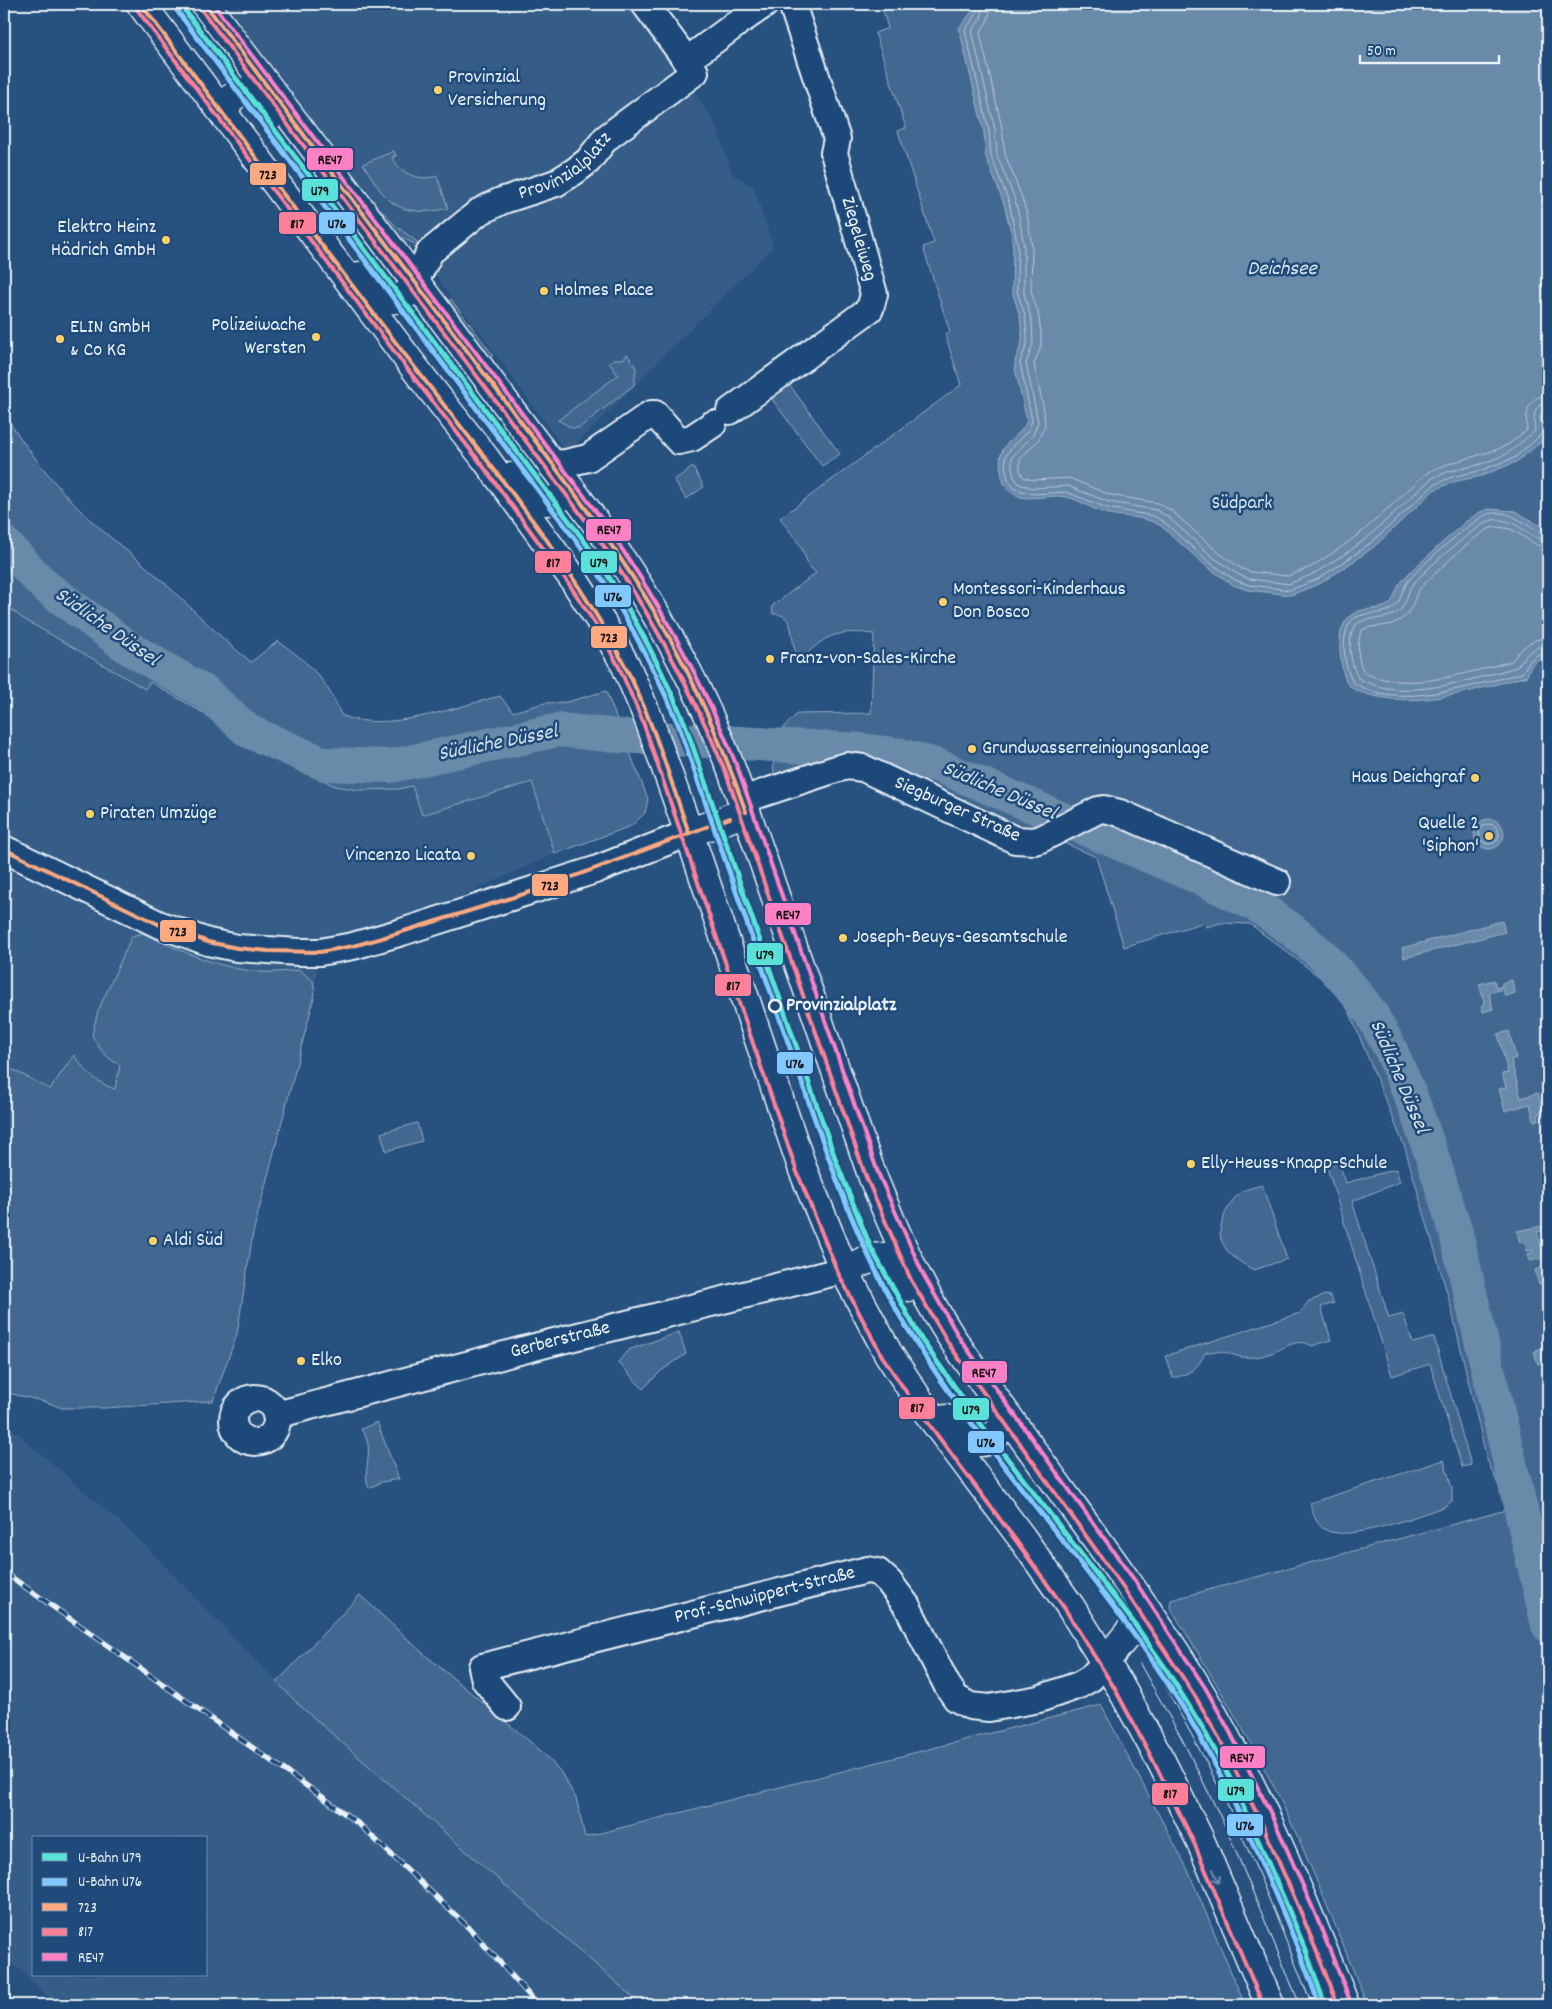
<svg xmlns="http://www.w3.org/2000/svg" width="1552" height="2009" viewBox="0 0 1552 2009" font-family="Dekko,sans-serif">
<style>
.built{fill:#355d88;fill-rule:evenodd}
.green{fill:#436891;stroke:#96acc4}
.water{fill:#6b8aaa;stroke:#9db3c9}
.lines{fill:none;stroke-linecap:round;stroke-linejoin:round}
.shore{stroke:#b6c8d9;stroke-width:1}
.river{stroke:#6b8aaa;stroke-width:34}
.minor-casing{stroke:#e8f1f8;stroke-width:30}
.major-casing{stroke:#e8f1f8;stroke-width:31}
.minor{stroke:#1f4a7a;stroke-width:26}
.major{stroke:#1f4a7a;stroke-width:28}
.tram{stroke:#e8f1f8;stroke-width:1}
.rail-casing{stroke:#e8f1f8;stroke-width:5.5}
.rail{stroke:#1f4a7a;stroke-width:4;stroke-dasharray:11;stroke-linecap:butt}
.bus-1-casing{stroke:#1f4a7a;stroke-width:8}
.bus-2-casing{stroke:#1f4a7a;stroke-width:8}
.bus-3-casing{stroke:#1f4a7a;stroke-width:8}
.bus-1{stroke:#ffa980;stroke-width:4}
.bus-2{stroke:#ff8098;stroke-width:4}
.bus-3{stroke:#ff80c5;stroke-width:4}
.metro-1-casing{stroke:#1f4a7a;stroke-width:9}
.metro-2-casing{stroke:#1f4a7a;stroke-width:9}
.metro-1{stroke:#5ae1da;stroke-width:5}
.metro-2{stroke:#80c8ff;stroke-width:5}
.oneway{stroke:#6f8dac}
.poi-dot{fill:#ffd166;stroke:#1f4a7a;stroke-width:2}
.stop-dot{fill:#1f4a7a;stroke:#e8f1f8;stroke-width:2.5}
.labels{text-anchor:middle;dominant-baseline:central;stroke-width:5;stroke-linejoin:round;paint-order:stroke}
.poi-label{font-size:20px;fill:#e8f1f8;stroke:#1f4a7a;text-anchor:start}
.street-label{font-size:20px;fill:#e8f1f8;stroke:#1f4a7a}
.park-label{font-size:20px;fill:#d8e3ee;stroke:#1f4a7a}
.stop-label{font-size:20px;font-weight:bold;fill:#e8f1f8;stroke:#1f4a7a;text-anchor:start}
.water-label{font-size:21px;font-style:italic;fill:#d5e2ec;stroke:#1f4a7a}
.line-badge{stroke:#1f4a7a;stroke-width:2}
.pale-badge-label{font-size:14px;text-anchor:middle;font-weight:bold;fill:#111}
</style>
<rect width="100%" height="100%" fill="#27517f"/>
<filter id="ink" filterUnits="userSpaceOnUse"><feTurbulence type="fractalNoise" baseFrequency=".02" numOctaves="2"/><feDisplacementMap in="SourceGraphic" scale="10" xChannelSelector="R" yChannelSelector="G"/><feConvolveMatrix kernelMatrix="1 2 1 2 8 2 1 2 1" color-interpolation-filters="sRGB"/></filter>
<g filter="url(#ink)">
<g class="built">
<polygon points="222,4 633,4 716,124 732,174 754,187 773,247 567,453 477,328 452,299 431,268 424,255 388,233"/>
<polygon points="4,604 40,629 145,689 150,682 293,765 398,789 412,786 422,815 532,782 555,854 399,924 305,945 129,918 317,961 315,994 253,1233 237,1334 47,1088 4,1065"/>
<path d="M4,1422L137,1537L298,1704L642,2005H56L18,1968L4,1957ZM34,1838H206V1975H34Z"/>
</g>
<g class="green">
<path d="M881,4H1548V2005H1367C1339,1935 1311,1863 1278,1795C1245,1730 1208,1669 1170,1607L1171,1600L1208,1590L1521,1506L1518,1494L1504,1498L1487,1460L1450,1303L1405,1148L1342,994L1250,924L1220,923L1207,927L1205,922L1124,947L1096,857L1055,839L1044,837L869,771L774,787L773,739L797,714L871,713L874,634C841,630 826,633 803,658L797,655C789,641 797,613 773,614L772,606L816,573L809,566L800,545L780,518L961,385L945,334L950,332L923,247L934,243L898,131L906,128L875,33L888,28Z"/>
<path d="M394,151L396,156L392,157C401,175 419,181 437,176L448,208C429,213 404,214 388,199C378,190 371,175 363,164Z"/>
<polygon points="377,206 397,227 420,244 418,245 389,232 371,209"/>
<polygon points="451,299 493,355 491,357 472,342 443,306"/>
<polygon points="627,354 636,368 634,385 579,428 572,428 558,420 618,375 609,363 614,359 624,359"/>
<polygon points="789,384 840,454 822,466 771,398"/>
<path d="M4,414C28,450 54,485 85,515C108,537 134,555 158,577C189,605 218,636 251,662L278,641C310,664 326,678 341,715C384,734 455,707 500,696L513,712L544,703L567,702L606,691L648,799L645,813L631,826L555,854L532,782L422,815L412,786L398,789L359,790L335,786L293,765L150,682L145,689L22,618L4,604Z"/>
<polygon points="693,467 704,487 686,499 674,480"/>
<path d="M142,933C181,951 219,969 262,972C274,973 288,971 300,970L313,981L315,994L253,1233L237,1334L213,1401L105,1408H62L46,1402L4,1392V1065L50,1089L74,1055C85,1071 96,1083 115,1089L120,1065C106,1058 99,1049 92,1035L98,1011L132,936Z"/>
<polygon points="417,1123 422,1141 386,1151 381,1133"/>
<polygon points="1339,1163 1346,1183 1396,1169 1400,1182 1352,1201 1389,1318 1403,1314 1413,1343 1434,1337 1471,1465 1462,1467 1430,1364 1392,1376 1327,1167"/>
<path d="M1262,1185L1287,1259L1254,1270C1243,1264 1227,1255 1222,1242C1215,1228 1230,1198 1243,1191C1249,1188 1256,1187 1262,1185Z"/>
<path d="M1325,1295L1330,1296L1334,1303L1321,1307L1331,1340L1312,1346C1297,1336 1283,1350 1268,1354C1260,1357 1249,1358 1241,1357C1234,1356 1228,1352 1222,1352C1217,1351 1211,1352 1206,1352C1196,1370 1192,1373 1173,1378L1165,1356L1300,1313L1309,1301Z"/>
<polygon points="679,1332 686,1354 661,1371 643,1389 618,1362 628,1350"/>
<path d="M377,1422L399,1479L382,1482L369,1488C362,1473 372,1456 367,1440C366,1436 363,1433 361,1429Z"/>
<path d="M1444,1460L1452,1488V1501L1444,1507C1418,1515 1347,1544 1324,1529C1316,1524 1312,1512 1310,1503Z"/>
<polygon points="360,1595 424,1654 540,1750 560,1771 576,1798 585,1837 1101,1705 1187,1868 1245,2005 642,2005 298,1704 277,1682"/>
</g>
<g class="water">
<path d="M973,4H1548V411L1544,420L1548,431L1540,443L1516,462L1481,476L1453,482L1434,490L1375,546L1354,561L1321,583L1291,595L1248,590L1233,585L1206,566L1161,526C1143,515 1124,518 1105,513C1091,509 1079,499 1066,497C1044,492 1011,511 1002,477C1001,470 999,462 1001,454C1005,440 1022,435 1027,421L1015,368V361L1022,342V335L1020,316L1012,291L1013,248L1011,232L1004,204L986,157L984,132L959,28L971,13Z"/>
<path d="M1489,509L1515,511L1548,530V656C1536,658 1530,665 1527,676C1477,689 1422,709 1370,695C1363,693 1354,691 1349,685C1344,680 1342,668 1341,660C1339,646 1338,628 1349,617C1360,605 1378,613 1391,603L1399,585L1409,573L1464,523L1480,512Z"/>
<circle cx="1489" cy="834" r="15"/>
<polygon points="1502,921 1505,932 1404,958 1402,948"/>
<polygon points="1494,980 1496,988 1502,986 1502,983 1512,980 1515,993 1505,996 1503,989 1489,993 1493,1009 1483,1012 1481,1006 1485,1004 1479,984"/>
<polygon points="1509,1031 1516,1058 1511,1060 1521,1098 1538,1093 1543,1112 1538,1114 1539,1120 1534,1121 1530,1104 1505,1111 1499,1089 1506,1087 1502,1074 1508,1073 1498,1034"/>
<polygon points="1548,1225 1548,1229 1537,1232 1542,1250 1548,1249 1548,1273 1545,1274 1546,1277 1548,1276 1548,1283 1539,1285 1535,1270 1547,1266 1544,1258 1530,1261 1528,1254 1533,1252 1533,1250 1527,1251 1525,1242 1520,1243 1517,1231"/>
<polygon points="1548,1347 1548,1361 1538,1364 1534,1352 1537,1352 1536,1350"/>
</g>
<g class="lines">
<g class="shore">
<polyline points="978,4 976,15 965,30 989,131 991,156 1009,202 1018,247 1017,291 1025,315 1027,335 1027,344 1020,362 1032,421 1028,431 1013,446 1006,455 1005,467 1008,479 1015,489 1033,494 1066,492 1107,508 1154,516 1164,522 1209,562 1235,580 1249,585 1290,590 1318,579 1351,557 1372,542 1435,484 1452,477 1479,471 1514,458 1533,442 1543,432 1540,417 1543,411 1548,409"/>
<path d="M984,4L981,18L972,31L995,130L997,155L1015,200L1019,216L1024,247V293L1032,322L1033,344L1026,363L1038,422L1033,435L1012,457V467L1014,477L1019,484L1033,488L1068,486L1109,502L1156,510L1168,517L1213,557L1239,575L1250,579L1289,584L1315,573L1348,552L1368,537L1432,478L1450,471L1478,465L1507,454L1535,431C1534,420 1531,404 1548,403"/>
<path d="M992,4L988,20L980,33L1002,128L1005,154L1022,198L1027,214L1032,247L1031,291L1038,312L1041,333V346L1034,364L1044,411L1045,425L1039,439L1020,459V470L1023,477L1033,480L1069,478L1110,495L1158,503L1172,511L1218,552L1242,569L1251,572L1288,576L1311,567L1343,546L1363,531L1428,472L1448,464L1496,450L1509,444L1527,430C1525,413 1528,396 1548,395"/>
<path d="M1548,534C1528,532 1515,507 1488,514C1475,518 1419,567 1409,580C1402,588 1402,599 1395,606C1382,619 1360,608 1350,623C1340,638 1344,668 1353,682C1395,712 1477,684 1522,673C1529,662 1534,653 1548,651"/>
<path d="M1548,540C1528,539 1516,517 1492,520C1479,522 1422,573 1412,585C1407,593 1407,602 1401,609C1388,624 1364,614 1355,626C1346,639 1351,665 1358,678C1401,704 1472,679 1517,667C1525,655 1533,646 1548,645"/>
<path d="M1548,548C1533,547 1523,534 1510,529C1505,528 1496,526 1491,528C1477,532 1435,574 1422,586C1415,594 1414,605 1407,614C1393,630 1377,623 1362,630C1356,640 1357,666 1366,674C1413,692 1465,673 1512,661C1521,648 1531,638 1548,638"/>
<circle cx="1489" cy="834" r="10"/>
</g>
<polyline class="river" points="4,543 45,586 129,648 206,693 248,731 324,764 391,766 558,730 620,736 859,750 901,755 939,766 1202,879 1256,905 1292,930 1322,955 1351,987 1371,1013 1391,1050 1414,1105 1434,1162 1456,1233 1548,1625"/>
<g class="minor-casing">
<g id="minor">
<polyline points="743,19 765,4"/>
<polyline points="686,61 735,25"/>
<path id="s1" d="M415,281L430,252L479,212L501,201L556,183L575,171L588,161L606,138L695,72L645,4"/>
<polyline points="730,411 870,309 874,294 834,153 837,139 792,4"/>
<polyline points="550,464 566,463 588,458 651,414 655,414 679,441 692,438 713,424"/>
<polyline points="742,800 836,769 847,766 863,768 1015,840 1034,841 1041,839 1098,810 1104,809 1120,813 1277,882"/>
<polyline points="4,849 158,924 208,942 237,948 299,952 320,952 353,946 402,932 595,870 689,833"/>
<circle cx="255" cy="1420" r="22"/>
<path id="s2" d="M276,1415L550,1343L844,1270"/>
<path id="s3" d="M507,1707L485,1680L482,1667L867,1570L878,1572L889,1582L907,1606L947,1685L956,1698L970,1706L989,1708L1039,1699L1079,1685L1091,1678L1105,1662"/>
</g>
</g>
<g class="major-casing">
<g id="major">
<polyline points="141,4 420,375 485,458 572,577 603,625 626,666 649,720 689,833 803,1170 844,1270 888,1353 922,1405 1022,1538 1070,1606 1120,1686 1162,1763 1200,1840 1270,2005"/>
<path d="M205,4C307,139 410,273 510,409C547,459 587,508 621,559C666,626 703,696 732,771L872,1175C894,1230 918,1285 950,1335C963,1355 978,1375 992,1394C1052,1480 1116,1562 1174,1650C1247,1762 1296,1881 1345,2005"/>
<path d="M225,116C226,111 226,105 229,101C236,92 249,87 258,95C263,100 268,108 273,114"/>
<path d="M359,276C364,283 372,292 379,296C393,304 412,296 415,281"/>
<path d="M510,477C516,484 523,493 531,497C544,504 563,502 568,487"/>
<polyline points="689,833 746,812"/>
<path d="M844,1270C881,1254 887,1247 908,1287"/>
<path d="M946,1419C957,1432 975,1451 993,1437C1002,1430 1003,1423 1004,1412"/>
<polyline points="1105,1662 1147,1610"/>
</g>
</g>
<use href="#minor" class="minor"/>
<use href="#major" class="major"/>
<g class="tram">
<path d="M1150,1660C1178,1709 1205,1758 1229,1808C1260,1873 1285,1939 1312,2005"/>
<polyline points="1140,1664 1182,1739 1227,1830 1300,2005"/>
</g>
<g class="rail-casing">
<polyline id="rail" points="4,1572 321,1796 360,1825 469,1928 538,2005"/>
</g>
<use href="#rail" class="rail"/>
<g class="bus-1-casing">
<g id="bus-1">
<path d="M141,4C232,126 323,248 416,369C489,464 568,557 624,664C652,718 669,776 689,833"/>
<path d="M205,4C296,126 389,246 480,368C541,449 605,529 657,616C694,678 722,744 746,812"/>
<polyline points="4,849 158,924 208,942 237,948 268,951 320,952 353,946 382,938 543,888 730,818"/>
</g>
</g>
<g class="bus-2-casing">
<g id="bus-2">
<polyline points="136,8 415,379 480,462 567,581 598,628 620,669 643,722 797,1172 838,1273 882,1356 917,1408 1017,1542 1065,1609 1115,1689 1156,1766 1194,1843 1263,2005"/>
<path d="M200,8L589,525C645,603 690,685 726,773L866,1177L911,1280L950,1346L1124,1589L1195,1696L1219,1738L1263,1826L1302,1915L1338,2005"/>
</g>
</g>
<g class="bus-3-casing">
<path id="bus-3" d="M213,4L600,517C656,596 702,679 738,769L878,1173L923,1274L960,1339L1135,1581L1206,1689L1230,1732L1274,1820L1314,1911L1351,2003"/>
</g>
<use href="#bus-1" class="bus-1"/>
<use href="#bus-2" class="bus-2"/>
<use href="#bus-3" class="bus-3"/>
<g class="metro-1-casing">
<path id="metro-1" d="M180,4L582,538C625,596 657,658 685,724L836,1161L870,1246L921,1339L983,1427L1131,1619L1166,1669L1202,1727L1233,1784L1284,1899L1306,1951L1325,2005"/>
</g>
<g class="metro-2-casing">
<path id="metro-2" d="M175,8L577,542C619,600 651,660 679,726C716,834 753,941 790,1048C822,1139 851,1232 900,1316C971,1437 1072,1544 1152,1660C1197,1724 1231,1793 1262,1864C1283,1911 1303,1957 1319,2005"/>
</g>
<use href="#metro-1" class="metro-1"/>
<use href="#metro-2" class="metro-2"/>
</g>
<defs><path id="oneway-shaft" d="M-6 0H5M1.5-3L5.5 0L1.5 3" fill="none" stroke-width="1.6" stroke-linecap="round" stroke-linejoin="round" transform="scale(1.25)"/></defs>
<use class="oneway" href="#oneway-shaft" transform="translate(1216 1876) rotate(66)"/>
</g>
<g class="poi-dot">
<circle cx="438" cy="90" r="5"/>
<circle cx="166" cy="240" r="5"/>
<circle cx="544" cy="291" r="5"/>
<circle cx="316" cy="337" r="5"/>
<circle cx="60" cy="339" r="5"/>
<circle cx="943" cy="602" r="5"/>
<circle cx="770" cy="659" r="5"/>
<circle cx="972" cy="749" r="5"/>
<circle cx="1475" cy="778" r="5"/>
<circle cx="90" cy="814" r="5"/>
<circle cx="1489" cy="836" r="5"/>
<circle cx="471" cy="856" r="5"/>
<circle cx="843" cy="938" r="5"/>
<circle cx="1191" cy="1164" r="5"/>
<circle cx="153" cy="1241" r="5"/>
<circle cx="301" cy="1361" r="5"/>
</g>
<circle class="stop-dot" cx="775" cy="1006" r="6"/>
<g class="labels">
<g class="poi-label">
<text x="448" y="78">Provinzial<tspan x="448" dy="23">Versicherung</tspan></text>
<text x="156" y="228" text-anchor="end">Elektro Heinz<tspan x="156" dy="23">Hädrich GmbH</tspan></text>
<text x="554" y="291">Holmes Place</text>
<text x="306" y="326" text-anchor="end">Polizeiwache<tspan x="306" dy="23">Wersten</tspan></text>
<text x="70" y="328">ELIN GmbH<tspan x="70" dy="23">&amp; Co KG</tspan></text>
<text x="953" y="590">Montessori-Kinderhaus<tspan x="953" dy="23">Don Bosco</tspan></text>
<text x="780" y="659">Franz-von-Sales-Kirche</text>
<text x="982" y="749">Grundwasserreinigungsanlage</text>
<text x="1465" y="778" text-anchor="end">Haus Deichgraf</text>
<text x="100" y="814">Piraten Umzüge</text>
<text x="1479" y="824" text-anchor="end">Quelle 2<tspan x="1479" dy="23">'Siphon'</tspan></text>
<text x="461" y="856" text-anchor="end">Vincenzo Licata</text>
<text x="853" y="938">Joseph-Beuys-Gesamtschule</text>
<text x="1201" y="1164">Elly-Heuss-Knapp-Schule</text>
<text x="163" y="1241">Aldi Süd</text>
<text x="311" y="1361">Elko</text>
</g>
<g class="street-label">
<text stroke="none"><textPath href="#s1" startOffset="195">Provinzialplatz</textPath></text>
<text transform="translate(858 239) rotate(74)">Ziegeleiweg</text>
<text transform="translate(957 810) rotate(24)">Siegburger Straße</text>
<text stroke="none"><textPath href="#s2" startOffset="294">Gerberstraße</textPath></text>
<text stroke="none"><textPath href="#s3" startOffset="340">Prof.-Schwippert-Straße</textPath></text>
</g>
<g class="park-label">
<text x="1242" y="504">Südpark</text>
</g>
<g class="stop-label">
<text x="786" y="1006">Provinzialplatz</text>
</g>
<g class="water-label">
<text x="1282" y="270">Deichsee</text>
<text transform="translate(106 628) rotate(35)">Südliche Düssel</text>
<text transform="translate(498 744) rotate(-11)">Südliche Düssel</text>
<text transform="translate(999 792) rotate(23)">Südliche Düssel</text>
<text transform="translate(1398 1077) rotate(67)">Südliche Düssel</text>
</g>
</g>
<g class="line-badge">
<rect x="306" y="147" width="48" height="24" rx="5" fill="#ff80c5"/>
<rect x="249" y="162" width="38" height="24" rx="5" fill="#ffa980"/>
<rect x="301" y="178" width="38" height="24" rx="5" fill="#5ae1da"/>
<rect x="278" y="211" width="39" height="24" rx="5" fill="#ff8098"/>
<rect x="318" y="211" width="38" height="24" rx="5" fill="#80c8ff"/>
<rect x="585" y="518" width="47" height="24" rx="5" fill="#ff80c5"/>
<rect x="580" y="550" width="38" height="24" rx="5" fill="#5ae1da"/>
<rect x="534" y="550" width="38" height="24" rx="5" fill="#ff8098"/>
<rect x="594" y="584" width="38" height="24" rx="5" fill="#80c8ff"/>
<rect x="590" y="625" width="38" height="24" rx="5" fill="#ffa980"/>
<rect x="531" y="873" width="38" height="24" rx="5" fill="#ffa980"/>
<rect x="764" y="902" width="48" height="24" rx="5" fill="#ff80c5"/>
<rect x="159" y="919" width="38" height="24" rx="5" fill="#ffa980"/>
<rect x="746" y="942" width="38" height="24" rx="5" fill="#5ae1da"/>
<rect x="714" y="973" width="38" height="24" rx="5" fill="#ff8098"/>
<rect x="776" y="1051" width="38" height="24" rx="5" fill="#80c8ff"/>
<rect x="961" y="1360" width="47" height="24" rx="5" fill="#ff80c5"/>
<rect x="898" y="1396" width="38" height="24" rx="5" fill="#ff8098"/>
<rect x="952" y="1397" width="38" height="24" rx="5" fill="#5ae1da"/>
<rect x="967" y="1430" width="38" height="24" rx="5" fill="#80c8ff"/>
<rect x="1219" y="1745" width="47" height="24" rx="5" fill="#ff80c5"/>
<rect x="1217" y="1778" width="38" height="24" rx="5" fill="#5ae1da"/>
<rect x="1151" y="1782" width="38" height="24" rx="5" fill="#ff8098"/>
<rect x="1226" y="1813" width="38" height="24" rx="5" fill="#80c8ff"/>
</g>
<g class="pale-badge-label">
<text x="330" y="164">RE47</text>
<text x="268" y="179">723</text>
<text x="320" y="195">U79</text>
<text x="297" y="228">817</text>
<text x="337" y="228">U76</text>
<text x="609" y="534">RE47</text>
<text x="599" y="567">U79</text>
<text x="553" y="567">817</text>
<text x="613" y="601">U76</text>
<text x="609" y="642">723</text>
<text x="550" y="890">723</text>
<text x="788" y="919">RE47</text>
<text x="178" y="936">723</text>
<text x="765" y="959">U79</text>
<text x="733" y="990">817</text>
<text x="795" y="1068">U76</text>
<text x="984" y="1377">RE47</text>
<text x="917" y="1412">817</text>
<text x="971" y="1414">U79</text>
<text x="986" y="1447">U76</text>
<text x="1242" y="1762">RE47</text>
<text x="1236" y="1795">U79</text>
<text x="1170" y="1798">817</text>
<text x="1245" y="1830">U76</text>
</g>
<rect width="1552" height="2009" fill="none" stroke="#1f4a7a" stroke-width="20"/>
<rect x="10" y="10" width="1532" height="1989" fill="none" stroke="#e8f1f8" stroke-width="2" filter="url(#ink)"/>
<rect x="32" y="1836" width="175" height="140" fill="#1f4a7a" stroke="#6f8dac"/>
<rect x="42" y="1853" width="25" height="8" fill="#5ae1da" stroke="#6f8dac"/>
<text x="78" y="1862" font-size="15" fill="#e8f1f8">U-Bahn U79</text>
<rect x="42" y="1878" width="25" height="8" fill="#80c8ff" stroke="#6f8dac"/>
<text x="78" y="1886" font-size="15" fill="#e8f1f8">U-Bahn U76</text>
<rect x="42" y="1903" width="25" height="8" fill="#ffa980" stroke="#6f8dac"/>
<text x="78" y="1912" font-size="15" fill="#e8f1f8">723</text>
<rect x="42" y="1928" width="25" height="8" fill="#ff8098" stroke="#6f8dac"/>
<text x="78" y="1936" font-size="15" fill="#e8f1f8">817</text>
<rect x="42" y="1953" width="25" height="8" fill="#ff80c5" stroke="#6f8dac"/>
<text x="78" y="1962" font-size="15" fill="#e8f1f8">RE47</text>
<path d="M1360 55v8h139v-8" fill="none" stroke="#e8f1f8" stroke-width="2.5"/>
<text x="1367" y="55" font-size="15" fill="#e8f1f8" stroke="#1f4a7a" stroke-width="4" paint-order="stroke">50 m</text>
</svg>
